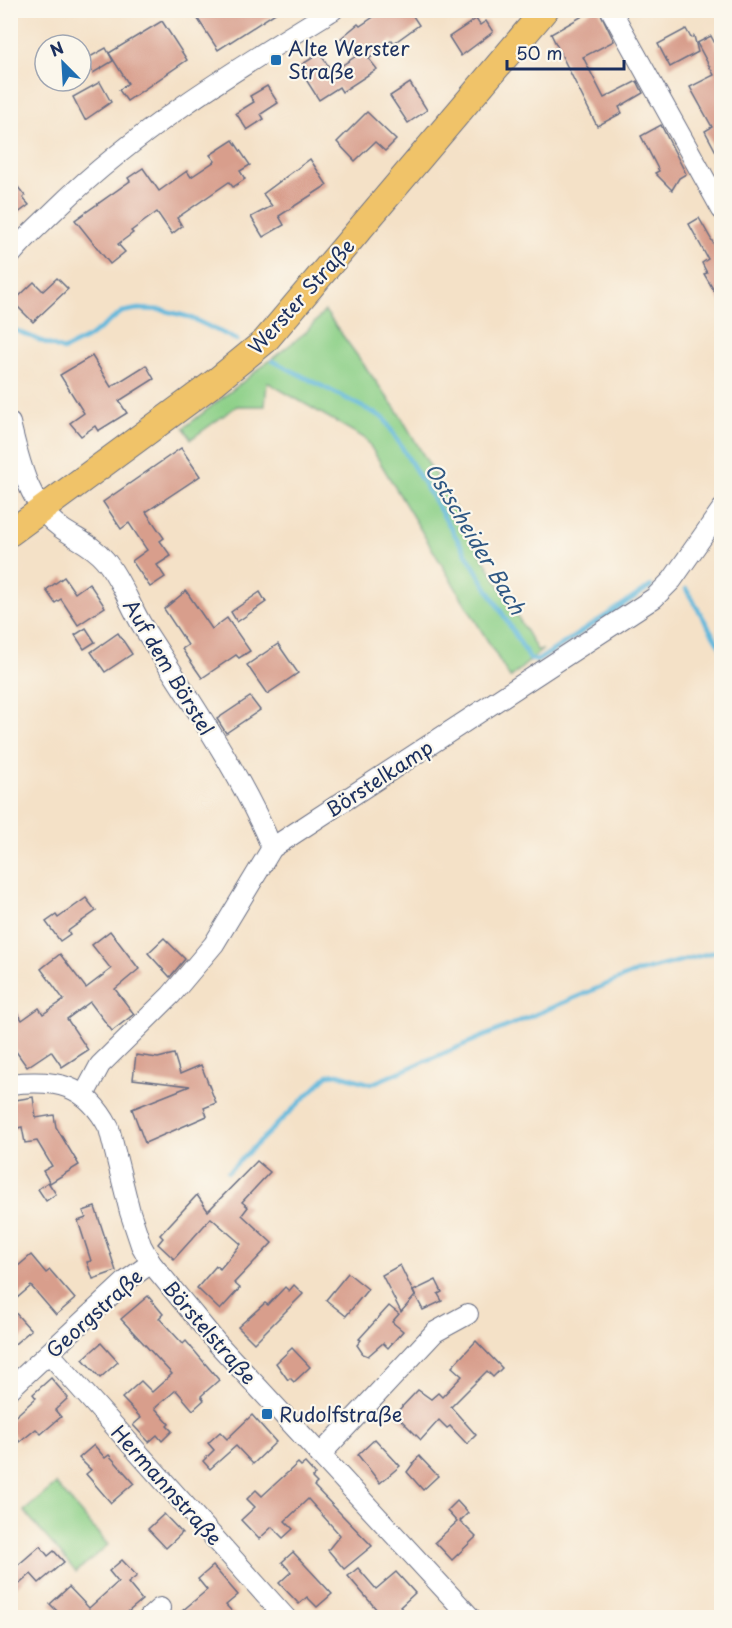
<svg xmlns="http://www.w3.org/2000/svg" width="732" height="1628" viewBox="0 0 732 1628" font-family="'Playpen Sans',sans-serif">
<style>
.green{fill:#8dd088;stroke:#548073;stroke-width:1.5}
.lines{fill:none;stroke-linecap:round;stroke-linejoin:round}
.stream{stroke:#5fb7dc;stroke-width:4.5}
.building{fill:#d89e8c}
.minor-casing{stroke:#676d83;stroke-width:22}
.major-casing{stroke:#676d83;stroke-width:28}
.minor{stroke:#fff;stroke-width:20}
.major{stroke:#f0c369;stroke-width:26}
.poi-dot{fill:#1f6fb2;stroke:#fbf7ec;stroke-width:2}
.labels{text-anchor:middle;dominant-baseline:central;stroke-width:4.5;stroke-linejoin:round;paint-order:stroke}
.poi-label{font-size:20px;fill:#1b2f5e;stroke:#fbf7ec;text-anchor:start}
.street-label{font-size:20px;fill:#1b2f5e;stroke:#fbf7ec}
.water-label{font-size:21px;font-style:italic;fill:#2f5884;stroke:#fbf7ec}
</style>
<rect width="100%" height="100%" fill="#fbf7ec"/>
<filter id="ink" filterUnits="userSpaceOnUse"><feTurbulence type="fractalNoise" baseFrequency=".0167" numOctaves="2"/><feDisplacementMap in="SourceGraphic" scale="12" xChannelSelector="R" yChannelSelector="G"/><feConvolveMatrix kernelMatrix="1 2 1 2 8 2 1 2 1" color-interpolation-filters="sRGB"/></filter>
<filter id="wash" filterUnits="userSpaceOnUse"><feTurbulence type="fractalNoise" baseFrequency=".008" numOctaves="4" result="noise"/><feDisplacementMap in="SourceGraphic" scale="24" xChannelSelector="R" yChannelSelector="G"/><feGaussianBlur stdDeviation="1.35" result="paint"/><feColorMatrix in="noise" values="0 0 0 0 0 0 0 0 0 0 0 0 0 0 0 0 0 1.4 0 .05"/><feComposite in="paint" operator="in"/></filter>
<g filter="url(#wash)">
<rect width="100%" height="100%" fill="#f4e1c7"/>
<g class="green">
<polygon points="325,311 400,415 537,650 542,650 510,678 366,439 267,382 265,406 237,406 191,439 184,428 306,332"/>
<polygon points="56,1484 108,1545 76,1572 24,1511"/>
</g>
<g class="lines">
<g class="stream">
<polyline points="10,328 63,350 89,337 122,312 138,309 162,310 189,317 237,340"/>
<polyline points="273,361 384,418 530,659 537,661 651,586"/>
<polyline points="686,589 722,650"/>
<polyline points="228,1172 328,1075 338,1074 371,1084 631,974 722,950"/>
</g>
</g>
<g id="blocks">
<g class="building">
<polygon points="192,10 280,10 218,50"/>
<polygon points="384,10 409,10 419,25 394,43 392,40 369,59 377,69 342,92 339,87 319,100 298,67 320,53 332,72 356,56 341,38 358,24 360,26"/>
<polygon points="593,10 599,10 614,41 583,57 604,98 637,81 643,93 619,107 622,113 597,126 551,34"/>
<polygon points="476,19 480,25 486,21 493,32 461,56 449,37"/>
<polygon points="162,21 187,60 127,101 119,90 128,83 109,53"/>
<polygon points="686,29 691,38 694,36 698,52 670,67 658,44"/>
<polygon points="711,36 722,57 722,163 705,131 712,127 690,87 714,75 697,43"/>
<polygon points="106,48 113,61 93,73 86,59"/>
<polygon points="100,82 111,102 85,120 73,97"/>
<polygon points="410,83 427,110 408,123 390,96"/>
<polygon points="267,86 278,103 261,114 264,119 247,130 236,113 254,102 250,96"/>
<polygon points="367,112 396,140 385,151 375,142 355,161 337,142"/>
<polygon points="661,125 686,174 679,178 672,190 655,173 659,171 641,136"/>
<polygon points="233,140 250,165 240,171 245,179 233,187 229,182 177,218 182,226 172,234 157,212 131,231 133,233 118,244 125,252 110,264 75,220 130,181 128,178 143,168 159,191 187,171 191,177 215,161 210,155"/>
<polygon points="310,159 327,185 279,216 284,225 263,237 251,217 272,206 263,194"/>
<polygon points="10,177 25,196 23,198 29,205 10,219"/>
<polygon points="699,218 719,253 722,252 722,304 704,274 707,273 702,263 708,259 689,224"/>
<polygon points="57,278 68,289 33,322 13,302 34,282 43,291"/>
<polygon points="92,356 111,387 146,365 154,379 119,401 127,413 98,431 95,426 81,436 70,423 84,413 60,375"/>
<polygon points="181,448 200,476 146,512 164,538 160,541 171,556 157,565 165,577 150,587 132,561 147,550 129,523 121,529 103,502"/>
<polygon points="64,577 75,593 89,583 105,607 78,625 61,599 55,603 46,590"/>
<polygon points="186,591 212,629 227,618 250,651 239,658 236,655 202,678 182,649 188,645 164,609"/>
<polygon points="260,592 266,602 237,622 231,612"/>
<polygon points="86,628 95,642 84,649 75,635"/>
<polygon points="118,633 132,654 105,672 91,652"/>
<polygon points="278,644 298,673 267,694 247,665"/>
<polygon points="250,697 260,710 226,733 217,719"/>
<polygon points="86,898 96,911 68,931 70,934 60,941 46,922 56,915 58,918"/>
<polygon points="110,931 139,969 115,989 134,1014 112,1031 90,1002 67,1019 88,1050 62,1067 51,1051 27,1067 10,1043 10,1001 22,1020 39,1008 43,1014 64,1000 41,969 60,954 86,988 111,969 92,945"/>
<polygon points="164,938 185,959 170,977 148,953"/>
<polygon points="174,1054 180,1074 201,1065 216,1103 204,1108 207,1116 145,1143 132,1109 190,1086 133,1079 136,1055 158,1058"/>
<polygon points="33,1097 36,1118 54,1115 56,1127 79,1165 50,1183 43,1171 52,1166 37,1141 25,1143 22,1127 10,1130 10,1101"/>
<polygon points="257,1161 270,1172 242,1202 248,1207 242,1215 272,1243 234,1283 240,1288 220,1310 197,1288 216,1266 220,1269 241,1244 211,1218 174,1259 158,1244 163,1238 160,1235 197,1195 208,1211"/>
<polygon points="48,1182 56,1194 46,1201 38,1189"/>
<polygon points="95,1207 116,1271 93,1279 87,1262 91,1261 78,1221 86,1218 83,1211"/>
<polygon points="31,1255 46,1273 50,1270 75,1299 56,1315 31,1286 10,1304 10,1273"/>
<polygon points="400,1265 415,1296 401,1312 382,1275"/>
<polygon points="348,1273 368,1289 346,1316 326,1300"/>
<polygon points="436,1280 442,1292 438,1294 442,1301 423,1310 413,1291"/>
<polygon points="294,1285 303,1294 254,1343 238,1327 265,1303 268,1305 285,1287 289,1291"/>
<polygon points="148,1296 163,1314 159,1318 183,1344 186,1341 219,1380 201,1396 204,1400 193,1410 176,1390 155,1408 169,1424 167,1426 172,1431 162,1441 157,1435 149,1442 133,1425 141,1418 122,1398 141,1381 152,1392 172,1374 121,1319"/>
<polygon points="389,1306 399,1314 392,1322 403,1331 388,1348 383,1343 368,1356 363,1354 357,1345 361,1340 359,1339"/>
<polygon points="10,1307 31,1330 10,1348"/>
<polygon points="476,1341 502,1368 493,1377 487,1371 451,1407 476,1435 467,1444 450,1426 447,1428 439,1420 421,1440 395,1414 418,1390 431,1399 438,1393 442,1397 462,1376 452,1367"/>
<polygon points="101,1343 118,1362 100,1378 83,1359"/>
<polygon points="292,1348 310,1367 294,1382 290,1378 288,1380 276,1363"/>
<polygon points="51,1378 68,1398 55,1410 61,1417 41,1434 36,1429 20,1442 10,1431 10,1421 36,1398 33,1394"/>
<polygon points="252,1415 276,1442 253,1464 236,1446 210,1469 203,1461 214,1450 208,1443 220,1432 227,1439"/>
<polygon points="375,1439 400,1466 380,1483 358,1455"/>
<polygon points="94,1445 105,1458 109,1455 134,1483 111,1503 86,1474 91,1470 79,1458"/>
<polygon points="419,1456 438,1476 423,1490 407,1472"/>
<polygon points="298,1463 301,1466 305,1463 315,1474 312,1478 317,1483 314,1486 372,1546 344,1569 328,1550 340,1535 308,1499 285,1521 293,1529 283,1538 272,1527 259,1539 241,1520 255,1507 247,1499 256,1490 262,1496"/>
<polygon points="457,1501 468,1513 460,1521 476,1537 452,1560 435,1542 457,1522 447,1511"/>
<polygon points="164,1514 182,1533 166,1548 148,1529"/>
<polygon points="40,1546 48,1556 54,1551 64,1562 39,1583 31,1574 10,1592 10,1572"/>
<polygon points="293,1552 332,1594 317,1607 307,1597 299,1604 279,1583 291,1572 282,1562"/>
<polygon points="122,1560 137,1576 128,1583 142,1600 122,1617 63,1617 50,1604 69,1587 89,1608 118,1582 109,1571"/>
<polygon points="213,1566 238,1595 226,1605 237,1617 175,1617 207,1590 198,1579"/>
<polygon points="358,1568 376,1589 396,1572 415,1593 400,1607 404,1610 396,1617 383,1617 348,1576"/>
</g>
</g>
</g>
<g filter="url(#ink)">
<use href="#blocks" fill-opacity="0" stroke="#676d83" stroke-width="1.5"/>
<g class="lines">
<g class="minor-casing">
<g id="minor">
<polyline points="611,10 722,210"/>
<path d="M10,256C24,238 42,223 58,207C139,128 237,69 333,10"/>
<path d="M10,423C19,459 28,505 61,528C76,539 93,545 105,560C121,579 130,606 143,627C189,699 239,770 272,848"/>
<path d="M10,1084C57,1079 86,1084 109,1128L130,1212L141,1245L151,1263L217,1343L471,1618"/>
<polyline points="84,1095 100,1065 171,995 214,944 272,848 654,598 672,580 722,509"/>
<polyline points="49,1353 286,1618"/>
<polyline points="10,1389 126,1281 151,1263"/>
<polyline points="320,1455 435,1332 468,1314"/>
<polyline points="149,1618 160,1608"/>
</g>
</g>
<g class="major-casing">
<polyline id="major" points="10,533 215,382 265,341 545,10"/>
</g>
<use href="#minor" class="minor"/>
<use href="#major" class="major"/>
</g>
</g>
<g class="poi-dot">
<rect x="270" y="54" width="12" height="12" rx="3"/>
<rect x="261" y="1408" width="12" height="12" rx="3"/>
</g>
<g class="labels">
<g class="poi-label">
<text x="288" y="48">Alte Werster<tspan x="288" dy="23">Straße</tspan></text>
<text x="279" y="1414">Rudolfstraße</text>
</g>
<g class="street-label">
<text transform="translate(301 296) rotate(-48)">Werster Straße</text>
<text transform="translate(169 667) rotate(59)">Auf dem Börstel</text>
<text transform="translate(379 778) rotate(-33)">Börstelkamp</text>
<text transform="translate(94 1313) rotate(-42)">Georgstraße</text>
<text transform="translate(210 1332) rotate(49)">Börstelstraße</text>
<text transform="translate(167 1485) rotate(48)">Hermannstraße</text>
</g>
<g class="water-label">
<text transform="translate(476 538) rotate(59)">Ostscheider Bach</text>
</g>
</g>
<rect width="732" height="1628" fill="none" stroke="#fbf7ec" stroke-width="36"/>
<g transform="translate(63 63) rotate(336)"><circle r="28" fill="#fbf7ec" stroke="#a1a7b3" stroke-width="1.5"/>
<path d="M0-4.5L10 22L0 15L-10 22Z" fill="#1f6fb2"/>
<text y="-9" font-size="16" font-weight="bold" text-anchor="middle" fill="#1b2f5e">N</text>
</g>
<path d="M507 60v9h117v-9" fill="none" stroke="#1b2f5e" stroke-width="3"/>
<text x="516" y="60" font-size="18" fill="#1b2f5e" stroke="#fbf7ec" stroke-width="4.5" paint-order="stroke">50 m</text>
</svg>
